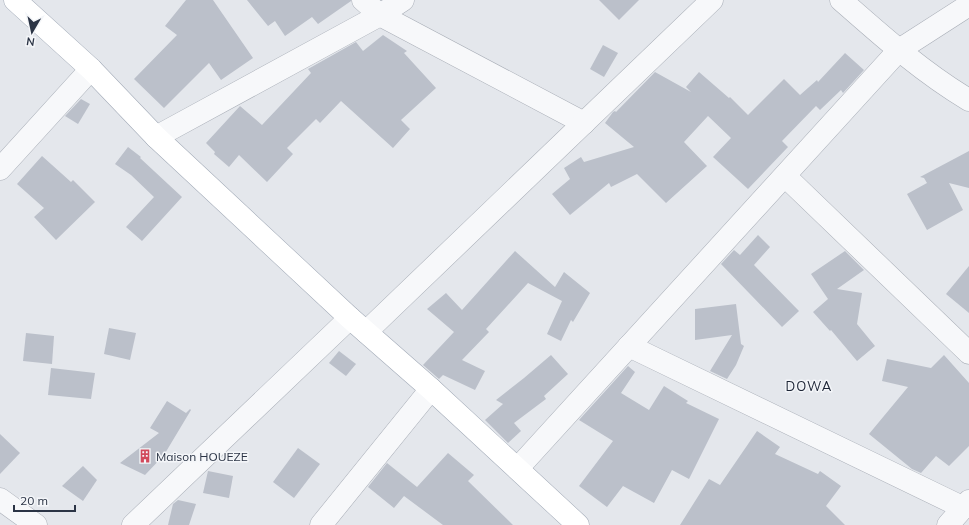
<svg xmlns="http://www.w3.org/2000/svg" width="969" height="525" viewBox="0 0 969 525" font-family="Mulish,sans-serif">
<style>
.building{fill:#bbc0ca}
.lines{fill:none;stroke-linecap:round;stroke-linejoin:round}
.minor-casing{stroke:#a9aeb7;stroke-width:23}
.major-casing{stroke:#a3abb8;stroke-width:23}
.minor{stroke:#f7f8fa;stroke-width:22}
.major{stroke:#fff;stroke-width:22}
.labels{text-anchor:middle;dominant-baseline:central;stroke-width:3;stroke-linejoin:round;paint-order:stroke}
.poi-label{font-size:12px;fill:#2b3445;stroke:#f4f6f9;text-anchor:start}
.neighbourhood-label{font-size:13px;letter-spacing:1px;fill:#1d2536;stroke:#f4f6f9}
</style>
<rect width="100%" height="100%" fill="#e4e7ec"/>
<g class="building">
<polygon points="186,0 213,0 253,58 221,80 209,63 164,108 134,79 177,35 165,26"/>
<polygon points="247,0 351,0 351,1 318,24 312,17 285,36 275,21 268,26"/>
<polygon points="599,0 639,0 619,20"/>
<polygon points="383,35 407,51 404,53 436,88 401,120 410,129 393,148 341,101 320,123 316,119 287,148 293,154 267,182 239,155 229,167 214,154 215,152 206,143 240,106 262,125 311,73 308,69 356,42 363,51"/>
<polygon points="603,45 618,53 604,77 590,69"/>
<polygon points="845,53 864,70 843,93 841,90 820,110 816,106 782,141 788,147 748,189 713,157 731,138 708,116 684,142 707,166 666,203 637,174 611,187 609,183 570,215 552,194 570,179 564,168 581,157 584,162 634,147 605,123 613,112 615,111 616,112 655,72 691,92 686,87 699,72 729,98 730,97 748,115 784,79 800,95 817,80 818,82"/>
<polygon points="81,99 90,104 78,124 65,116"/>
<polygon points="128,147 141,157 140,158 182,197 142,241 126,227 154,197 131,175 115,164"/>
<polygon points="969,151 969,188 949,183 963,210 927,230 907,194 927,183 924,178 920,177"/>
<polygon points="42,156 71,182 73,180 95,202 56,240 34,217 44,208 17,184"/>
<polygon points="758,235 770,247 754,265 799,311 782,327 721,264 734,250 740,255"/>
<polygon points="515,251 555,287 564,272 590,293 573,322 571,320 561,341 547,334 562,301 528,283 486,329 489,332 462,360 485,371 475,390 443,375 439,379 423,365 454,332 427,309 446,293 462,310"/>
<polygon points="845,251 864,270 837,289 862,293 857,324 875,346 857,361 831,330 830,331 813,312 828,299 811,274"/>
<polygon points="969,266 969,313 946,294"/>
<polygon points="736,304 741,344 744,346 736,365 727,379 710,371 732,335 695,340 695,309"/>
<polygon points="109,328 136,333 130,360 104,354"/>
<polygon points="26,333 54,336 52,364 23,361"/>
<polygon points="339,351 356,364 346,376 329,363"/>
<polygon points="551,355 568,374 544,396 546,399 514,423 521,431 508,443 485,420 503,404 496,400 524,378"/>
<polygon points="944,355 969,383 969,446 949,466 936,456 921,473 912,469 869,434 908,387 882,381 887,359 931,368"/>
<polygon points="628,366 635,372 621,393 649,410 664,386 688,401 686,403 719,419 689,479 672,470 654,503 623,486 607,507 579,486 613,441 579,420"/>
<polygon points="51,368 95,373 91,399 48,395"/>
<polygon points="167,401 186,413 190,409 191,410 164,455 145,475 120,463 159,433 150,428"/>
<polygon points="757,431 780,447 775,454 818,474 820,471 841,486 826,506 845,525 680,525 709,479 720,485"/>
<polygon points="0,434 20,453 0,474"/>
<polygon points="298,448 320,464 294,498 273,482"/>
<polygon points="448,453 474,475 468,481 513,525 443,525 404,496 394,508 368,487 387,463 417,487"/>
<polygon points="83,466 97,480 83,501 62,486"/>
<polygon points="208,471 233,476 229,498 203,493"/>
<polygon points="178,500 196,504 189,525 168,525 173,504"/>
</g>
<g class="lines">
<g class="minor-casing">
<g id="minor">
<polyline points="363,0 380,15 584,123"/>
<path d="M841,0C882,36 922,72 969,100"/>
<polyline points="156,137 380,15 403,0"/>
<polyline points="0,169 91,69"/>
<polyline points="785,176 969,353"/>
<polyline points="366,332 712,0"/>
<polyline points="629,346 964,508"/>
<polyline points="518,468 899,50 969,5"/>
<polyline points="0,499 36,525"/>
<polyline points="133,525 350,318"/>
<polyline points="321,525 431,389"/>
<polyline points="948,525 969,501"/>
</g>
</g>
<g class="major-casing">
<polyline id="major" points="15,0 91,69 156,137 350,318 431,389 578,525"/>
</g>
<use href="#minor" class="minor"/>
<use href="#major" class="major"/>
</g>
<defs>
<g id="building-bare" transform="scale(1.08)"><path d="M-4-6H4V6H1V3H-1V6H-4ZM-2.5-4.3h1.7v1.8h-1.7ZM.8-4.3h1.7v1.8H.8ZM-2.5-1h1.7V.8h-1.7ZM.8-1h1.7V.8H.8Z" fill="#d1495b" stroke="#f4f6f9" stroke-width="2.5" paint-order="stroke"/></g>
</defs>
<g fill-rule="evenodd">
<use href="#building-bare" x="145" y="456"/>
</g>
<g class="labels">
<g class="poi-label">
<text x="156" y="456">Maison HOUEZE</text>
</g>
<g class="neighbourhood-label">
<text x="809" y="386">DOWA</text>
</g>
</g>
<g transform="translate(32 32) rotate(189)" stroke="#f4f6f9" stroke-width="3" paint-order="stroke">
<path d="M0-3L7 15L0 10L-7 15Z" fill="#2b3445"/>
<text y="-6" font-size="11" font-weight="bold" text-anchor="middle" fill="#2b3445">N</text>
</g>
<path d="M14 505v6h61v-6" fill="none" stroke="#2b3445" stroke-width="2"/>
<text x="20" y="505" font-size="12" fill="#2b3445" stroke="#f4f6f9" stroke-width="3" paint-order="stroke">20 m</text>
</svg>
